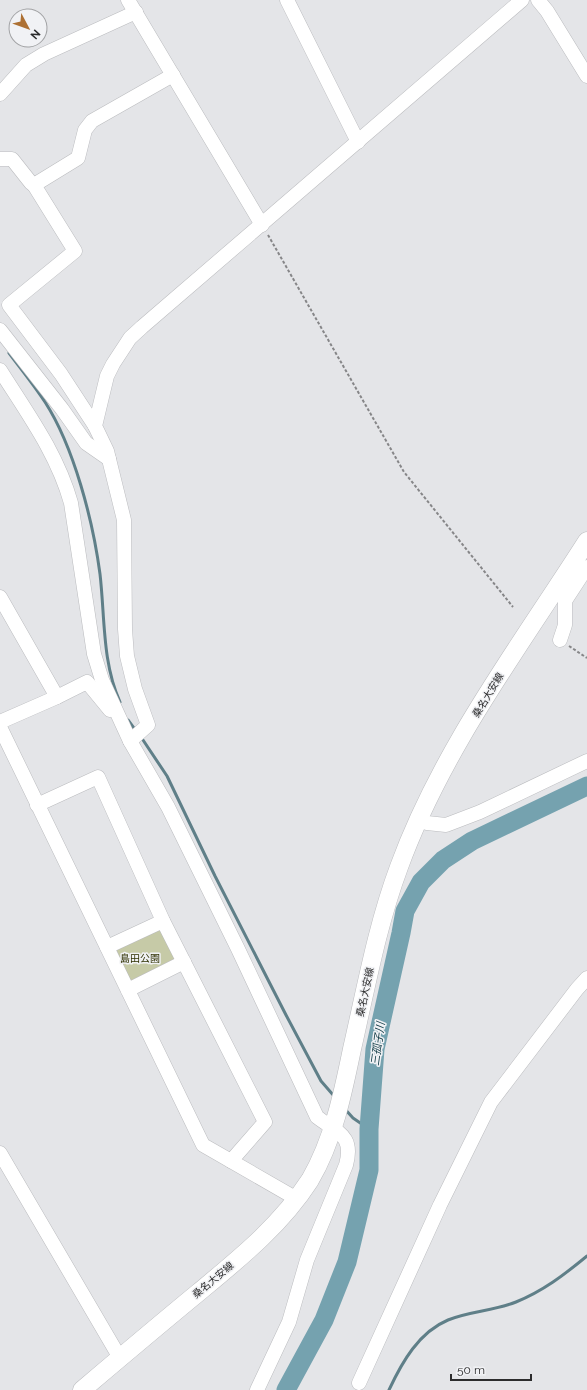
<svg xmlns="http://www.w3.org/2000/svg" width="587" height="1390" viewBox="0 0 587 1390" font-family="Raleway,'Noto Sans JP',sans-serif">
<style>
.green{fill:#c6caa7}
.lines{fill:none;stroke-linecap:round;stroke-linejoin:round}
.stream{stroke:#5f7f88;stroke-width:3}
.river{stroke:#75a2af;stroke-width:19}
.minor-casing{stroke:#bbbcbf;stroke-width:15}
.major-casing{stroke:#bbbcbf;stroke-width:19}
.path{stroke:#868688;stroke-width:2;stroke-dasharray:3 2;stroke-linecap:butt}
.minor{stroke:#fff;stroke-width:14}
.major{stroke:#fff;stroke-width:18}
.labels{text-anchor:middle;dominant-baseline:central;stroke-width:3;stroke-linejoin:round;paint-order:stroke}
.street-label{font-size:10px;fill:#2c2c2d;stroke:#f1f2f5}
.park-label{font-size:10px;fill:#2e3000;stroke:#f1f2f5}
.water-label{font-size:11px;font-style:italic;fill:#0b3741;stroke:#f1f2f5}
</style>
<rect width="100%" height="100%" fill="#e4e5e8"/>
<polygon class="green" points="163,924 180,960 130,986 111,949"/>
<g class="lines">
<g class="stream">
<path d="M9,353C21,369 34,385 45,402C74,447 93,521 100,574C105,617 102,662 120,702"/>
<polyline points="128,720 136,731"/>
<polyline points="141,737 167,776 215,876 286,1015 321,1081 334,1096"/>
<polyline points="344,1108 353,1118 369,1129"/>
<path d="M389,1390C402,1362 419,1332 448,1320C470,1311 494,1311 516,1302C543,1291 564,1275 587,1256"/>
</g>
<polyline class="river" points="286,1390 324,1320 347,1262 369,1170 369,1129 375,1049 401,933 405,911 421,882 443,860 472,841 587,786"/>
<g class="minor-casing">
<g id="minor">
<polyline points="128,0 262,225"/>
<polyline points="287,0 358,142"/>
<polyline points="538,0 547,11 587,76"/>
<polyline points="0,94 26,65 44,54 136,12"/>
<polyline points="0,159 12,159 31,183 34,185"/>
<polyline points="0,330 62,409 86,443 109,459"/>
<path d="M0,370C27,413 57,453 71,503L94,654L102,680L130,741L168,807L238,949L317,1117C338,1133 354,1135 346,1165L307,1260L289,1322L257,1390"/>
<polyline points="95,426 61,374 9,305 75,251 34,185 78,158 85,130 92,121 173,75"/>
<polyline points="0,597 57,697 0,722"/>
<polyline points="560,640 565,625 565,601 587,567"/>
<polyline points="57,697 87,682 110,710"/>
<polyline points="0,727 203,1145 297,1199"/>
<polyline points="130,741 148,725 135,689 127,656 125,629 124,520 107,451 95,426 107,376 113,364 130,338 142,327 522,0"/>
<polyline points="37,805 98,777 163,921 265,1122 231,1161"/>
<polyline points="419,819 427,823 446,825 480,812 587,761"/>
<polyline points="107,947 163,921"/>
<polyline points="128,990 184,962"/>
<polyline points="0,1153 120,1358"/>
<polyline points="359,1383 440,1205 491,1102 577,989 587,978"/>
</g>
</g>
<g class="major-casing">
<path id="major" d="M82,1390C121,1357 160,1324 199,1292C240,1258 281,1225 310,1180C333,1141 343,1093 352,1049C366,988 377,926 399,867C442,749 520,646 587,541"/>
</g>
<g class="path">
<polyline points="268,235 404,472 513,607"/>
<polyline points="569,646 587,658"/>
</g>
<use href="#minor" class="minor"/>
<use href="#major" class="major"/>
</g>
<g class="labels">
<g class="street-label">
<text transform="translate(488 695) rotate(-59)">桑名大安線</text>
<text transform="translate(365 992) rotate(-78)">桑名大安線</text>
<text transform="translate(213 1280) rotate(-40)">桑名大安線</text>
</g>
<g class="park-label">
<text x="140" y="958">島田公園</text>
</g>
<g class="water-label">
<text transform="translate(378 1044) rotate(-82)">三孤子川</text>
</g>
</g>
<g transform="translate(28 28) rotate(131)"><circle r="19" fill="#f1f2f5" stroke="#a2a3a5"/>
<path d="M0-3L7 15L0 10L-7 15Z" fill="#ad7033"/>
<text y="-6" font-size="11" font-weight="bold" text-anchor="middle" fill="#2c2c2d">N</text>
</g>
<path d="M451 1374v6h80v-6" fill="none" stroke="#2c2c2d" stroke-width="2"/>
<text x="457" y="1374" font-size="12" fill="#2c2c2d" stroke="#f1f2f5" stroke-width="3" paint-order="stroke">50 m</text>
</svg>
